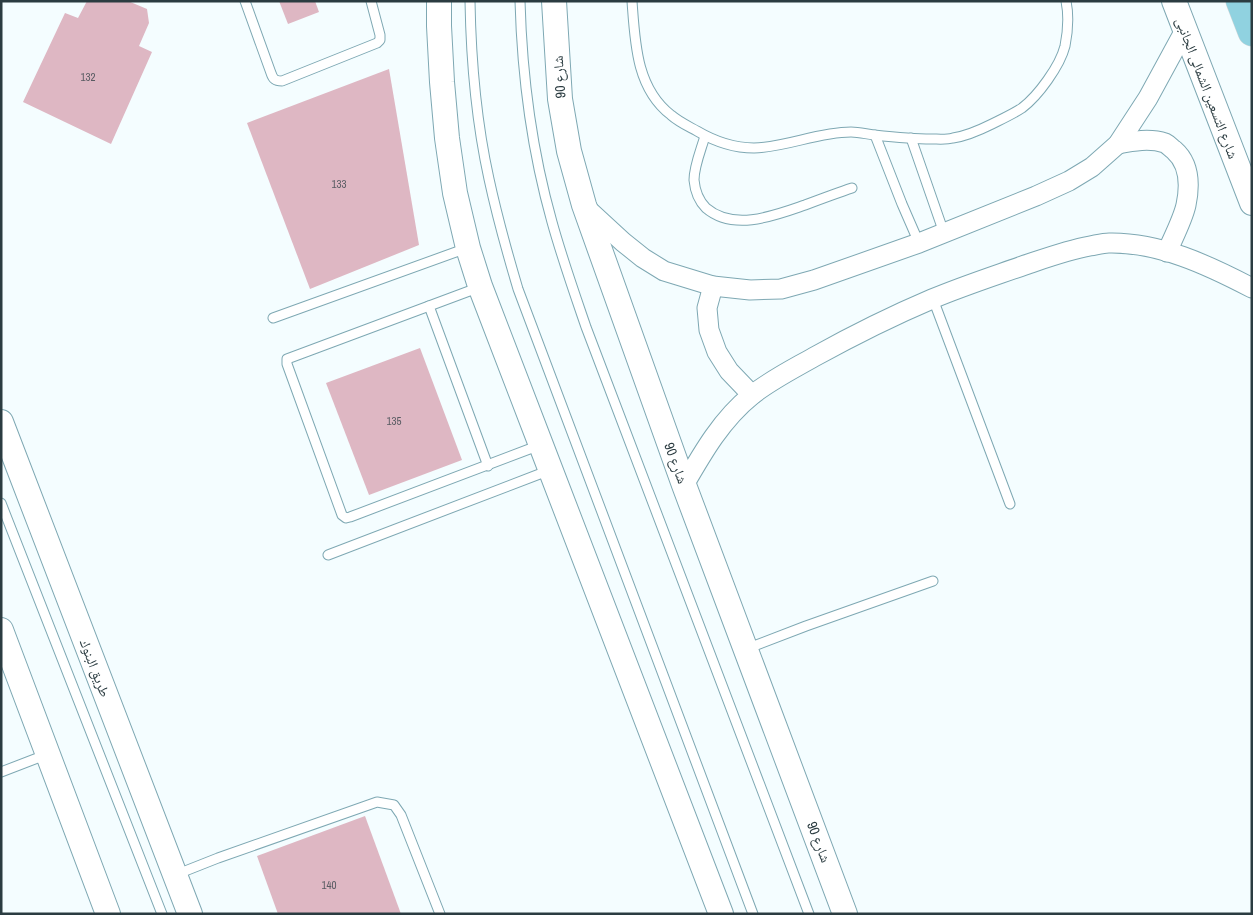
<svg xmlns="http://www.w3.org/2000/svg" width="1253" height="915" viewBox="0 0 1253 915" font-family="'Archivo Narrow','Noto Naskh Arabic',sans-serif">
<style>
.building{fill:#deb7c3}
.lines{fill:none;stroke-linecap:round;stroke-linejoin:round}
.service-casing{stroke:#7ea8b3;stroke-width:11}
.minor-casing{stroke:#7ea8b3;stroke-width:21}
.tertiary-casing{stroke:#7ea8b3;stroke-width:26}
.primary-casing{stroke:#d5d8d9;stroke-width:29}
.service{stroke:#fff;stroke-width:9}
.minor{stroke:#fff;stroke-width:19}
.tertiary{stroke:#fff;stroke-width:24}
.primary{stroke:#90d2e0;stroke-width:28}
.labels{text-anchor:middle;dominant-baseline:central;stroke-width:4;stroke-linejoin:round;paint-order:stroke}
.number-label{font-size:11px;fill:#585b62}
.street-label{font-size:14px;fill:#2b3c41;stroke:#fff}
</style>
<rect width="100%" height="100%" fill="#f4fdff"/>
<g class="building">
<polygon points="87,1 128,1 147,9 149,23 139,46 152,52 111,144 23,102 65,13 78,18"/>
<polygon points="279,1 315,1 319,12 288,24"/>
<polygon points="389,69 419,245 310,289 247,123"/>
<polygon points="420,348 462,460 369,495 326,383"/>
<polygon points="365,816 401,914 278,914 257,856"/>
</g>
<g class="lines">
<g class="service-casing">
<g id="service">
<path d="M245,1L271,73C273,79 275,81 282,81L377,43L380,40V35L371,1"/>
<path d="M470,1C471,61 476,120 489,179C497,216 507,252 518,289L753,914"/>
<path d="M520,1C522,75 532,151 552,222C562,258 574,292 586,327L809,914"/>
<path d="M632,1C635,42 636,88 671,115C679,122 688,126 697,131C714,141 735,148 754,148C787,147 818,132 851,132C859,132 866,134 874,135C893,137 912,139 931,139C938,139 946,140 953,138C967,136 980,130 992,124C1002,119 1013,114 1022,108C1038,96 1060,66 1065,46C1068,31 1069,16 1066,1"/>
<polyline points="875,135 902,204 919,243"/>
<path d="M705,136C701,150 694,166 694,180C695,191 699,201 706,208C734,232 776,215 805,205C821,199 837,193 852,188"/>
<polyline points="911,138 944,233"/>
<polyline points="480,287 287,359 287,364 342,515 346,518 350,517 540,445"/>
<polyline points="933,299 1010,504"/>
<polyline points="429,306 488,466"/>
<polyline points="273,318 467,248"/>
<polyline points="1,503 162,914"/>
<polyline points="328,555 550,470"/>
<polyline points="746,649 806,626 933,581"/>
<polyline points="1,772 48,754"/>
<polyline points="175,875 218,858 377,802 394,805 401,815 440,914"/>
</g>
</g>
<g class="minor-casing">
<g id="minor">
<path d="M1118,144C1133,141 1150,138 1165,143C1169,145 1171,148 1174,150C1190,164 1190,186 1186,205C1183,219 1173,238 1167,252"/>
<polyline points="585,207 623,242 643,258 664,271 713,286 750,290 781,289 814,280 919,243 1036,196 1069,181 1092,167 1118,144 1148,98 1185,30"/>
<polyline points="713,286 707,308 709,330 717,352 729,371 752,395"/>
<path d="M684,485C703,452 722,419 752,395C771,380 793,369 814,357C852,336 892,316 932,299C963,286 994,276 1025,265C1046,258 1068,250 1090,246C1096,245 1103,243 1109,243C1159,242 1208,265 1252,288"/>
</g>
</g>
<g class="tertiary-casing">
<g id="tertiary">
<polyline points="439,1 439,26 442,82 447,138 455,193 468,248 480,286 541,445 721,914"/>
<polyline points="554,1 560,99 569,151 584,205 684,485 845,914"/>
<polyline points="1174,1 1252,203"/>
<polyline points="1,422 190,914"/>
<polyline points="1,630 108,914"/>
</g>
</g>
<g class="primary-casing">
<polyline id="primary" points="1240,1 1252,32"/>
</g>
<use href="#service" class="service"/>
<use href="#minor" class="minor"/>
<use href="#tertiary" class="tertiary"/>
<use href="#primary" class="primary"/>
</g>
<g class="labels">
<g class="number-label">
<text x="88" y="77">132</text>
<text x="339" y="184">133</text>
<text x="394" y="421">135</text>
<text x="329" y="885">140</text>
</g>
<g class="street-label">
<text transform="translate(559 77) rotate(-94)">شارع 90</text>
<text transform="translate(1207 88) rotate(69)">شارع التسعين الشمالى الجانبى</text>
<text transform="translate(676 463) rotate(70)">شارع 90</text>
<text transform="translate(95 668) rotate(69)">طريق البنوك</text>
<text transform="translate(819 842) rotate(69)">شارع 90</text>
</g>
</g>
<rect width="1253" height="915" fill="none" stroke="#2b3c41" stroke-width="5"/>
</svg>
